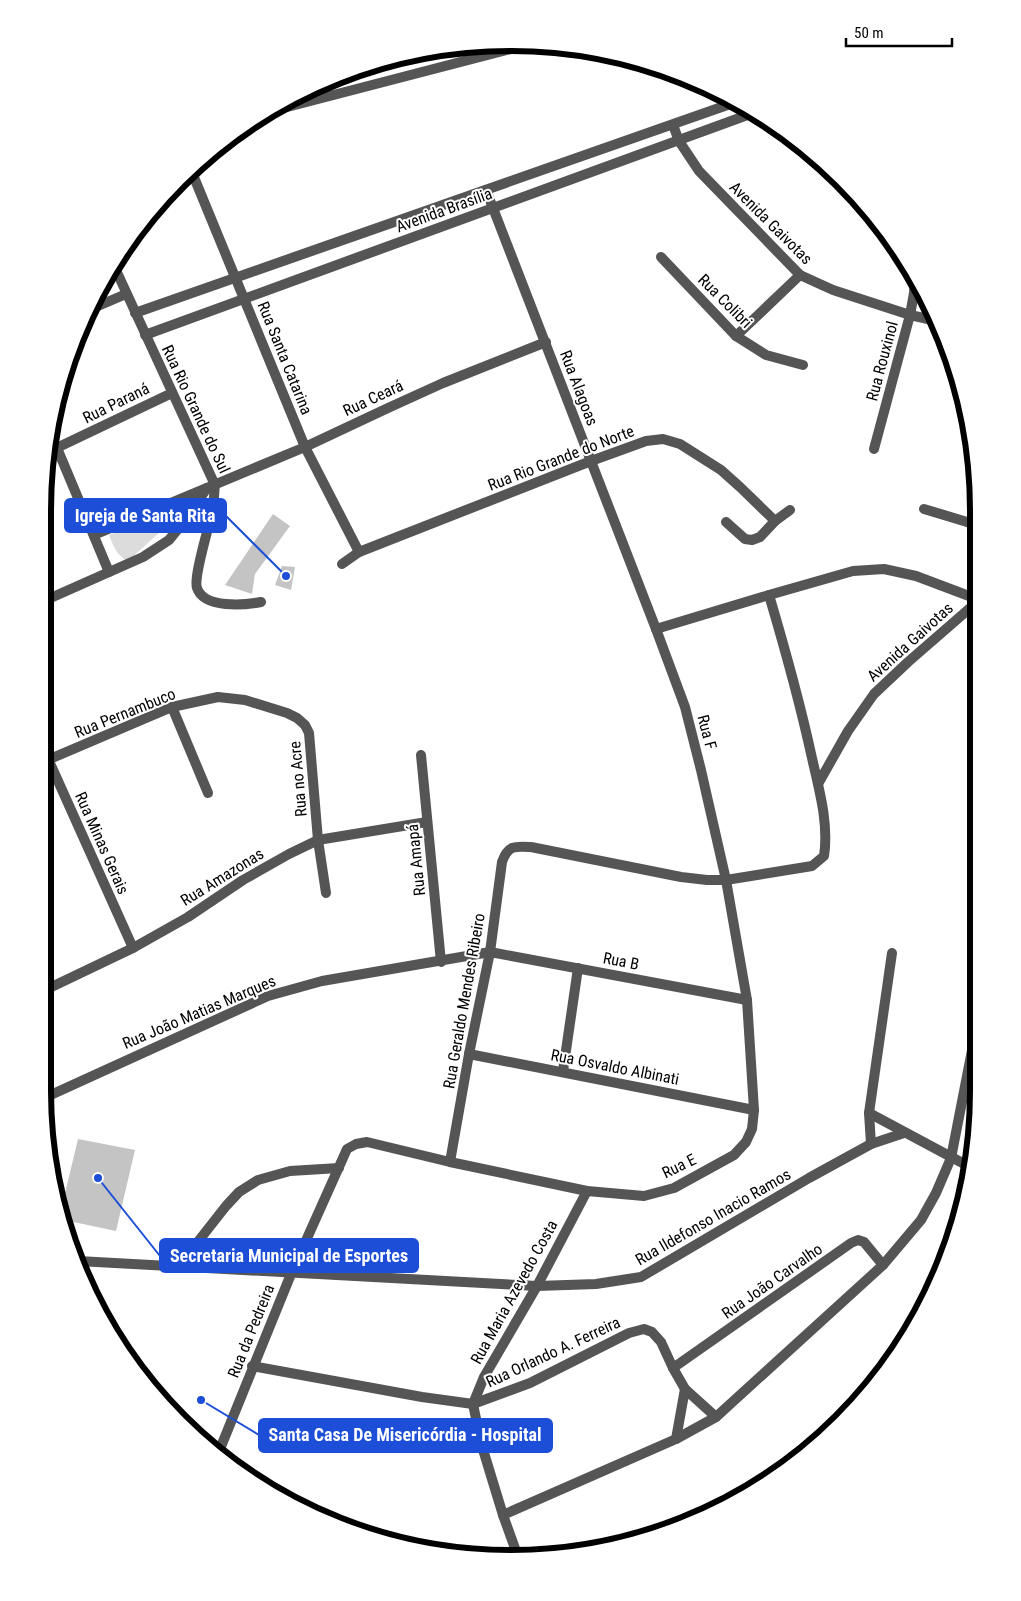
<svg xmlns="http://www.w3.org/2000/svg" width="1021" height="1601" viewBox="0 0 1021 1601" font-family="'Roboto Condensed',sans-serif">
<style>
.green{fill:#dcdcdc}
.building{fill:#c4c4c4}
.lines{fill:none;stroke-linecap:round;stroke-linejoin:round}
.minor{stroke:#555;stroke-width:10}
.tertiary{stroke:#555;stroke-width:10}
.labels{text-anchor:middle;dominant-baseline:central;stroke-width:4;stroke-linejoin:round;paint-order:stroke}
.street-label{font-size:16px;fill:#000;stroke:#fff}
.rim{fill:none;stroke:#000;stroke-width:6}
.leader{fill:none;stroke:#1d4ed8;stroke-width:2}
.callout-dot{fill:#1d4ed8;stroke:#fff;stroke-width:2}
.callout{fill:#1d4ed8;stroke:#1d4ed8;stroke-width:2}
.callout-label{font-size:18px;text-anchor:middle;font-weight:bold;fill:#fff}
</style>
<rect width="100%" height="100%" fill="#fff"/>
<path class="green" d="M193,502L128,561C116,555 114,547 109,535Z"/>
<g class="building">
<polygon points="273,514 290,526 255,574 252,594 225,585"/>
<polygon points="282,566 295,567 291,590 275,585"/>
<polygon points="78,1139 135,1150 116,1231 64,1220 62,1206"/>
</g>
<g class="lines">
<g class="minor">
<polyline points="673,125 679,141 699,171 800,275 833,290 910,315 937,321"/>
<polyline points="812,154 874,219"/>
<polyline points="191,170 305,447 359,552"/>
<polyline points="661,257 736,336 766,355 803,365"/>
<path d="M115,268L215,485C214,493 214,501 213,508C210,524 193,577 197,588C204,609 245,605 261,602"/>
<polyline points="91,309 126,294"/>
<polyline points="135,313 736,102"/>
<polyline points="145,335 753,113"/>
<polyline points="736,336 800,275"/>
<polyline points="57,448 109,572"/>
<polyline points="874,449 910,315 914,293 915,281"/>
<polyline points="46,453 172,393"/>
<polyline points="924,509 977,525"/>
<polyline points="726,522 745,539 752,540 760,537 775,521 790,510"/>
<polyline points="94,535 305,447 388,408 443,383 546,342"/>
<polyline points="342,564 359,552 591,461 646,441 663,439 680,444 721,470 740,487 775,521"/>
<polyline points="46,600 143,557 169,540 186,519 207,488"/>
<polyline points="656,629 769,595 853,571 884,569 916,576 977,599"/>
<polyline points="172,707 208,793"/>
<polyline points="45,752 133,948"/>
<polyline points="421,755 441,962"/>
<polyline points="45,761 172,707 218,697 245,700 287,713 297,718 305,725 309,733 318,840 326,893"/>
<polyline points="818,784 848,731 874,694 908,662 977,602"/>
<polyline points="43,991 133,948 188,917 243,880 289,854 318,840 427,822"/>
<polyline points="469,1054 754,1110"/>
<polyline points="563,1071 578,968"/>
<polyline points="44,1098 268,996 322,981 490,952 747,1000"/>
<polyline points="869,1113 970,1167"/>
<polyline points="871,1144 869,1113 892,953"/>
<path d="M450,1162L469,1054L490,952L502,862C508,845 515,846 531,847L681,877L707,880H726L812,866L824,856C829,824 819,789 812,758C800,703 785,649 769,595"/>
<polyline points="78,1261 537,1286 596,1284 641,1277 809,1178 871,1144 904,1133"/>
<polyline points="178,1267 226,1206 239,1192 258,1180 290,1171 339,1168"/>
<polyline points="252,1366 422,1397 473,1404 530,1383 629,1333 644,1329 652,1332 661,1342 673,1368 685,1389"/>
<polyline points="673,1368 851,1243 858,1240 864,1242 883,1265"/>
<polyline points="676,1439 685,1389 716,1417"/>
<polyline points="218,1454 291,1274 347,1149 356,1144 367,1142 450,1162 587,1191 644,1196 674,1188 734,1155 746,1142 752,1129 754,1110 747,1000 726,880 701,770 685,707 656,629 486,190"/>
<polyline points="503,1515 676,1439 716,1417 883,1265 921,1220 936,1193 951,1158 975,1035"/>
<polyline points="517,1554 503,1515 481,1443 473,1404 484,1377 537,1286 587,1191"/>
</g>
<g class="tertiary">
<polyline points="356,69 403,57"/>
<polyline points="268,112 530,44"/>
</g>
</g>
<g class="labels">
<g class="street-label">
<text transform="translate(444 210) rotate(-20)">Avenida Brasília</text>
<text transform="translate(771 223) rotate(45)">Avenida Gaivotas</text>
<text transform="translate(725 301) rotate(45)">Rua Colibri</text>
<text transform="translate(285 358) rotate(68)">Rua Santa Catarina</text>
<text transform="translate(882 361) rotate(-75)">Rua Rouxinol</text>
<text transform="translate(579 388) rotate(69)">Rua Alagoas</text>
<text transform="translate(373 398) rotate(-25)">Rua Ceará</text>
<text transform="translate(116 403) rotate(-26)">Rua Paraná</text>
<text transform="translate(196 409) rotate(65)">Rua Rio Grande do Sul</text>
<text transform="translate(561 458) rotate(-21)">Rua Rio Grande do Norte</text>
<text transform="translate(910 642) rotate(-42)">Avenida Gaivotas</text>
<text transform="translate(125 713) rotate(-22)">Rua Pernambuco</text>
<text transform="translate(707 732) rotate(75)">Rua F</text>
<text transform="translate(298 779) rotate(-95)">Rua no Acre</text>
<text transform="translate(102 843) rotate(66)">Rua Minas Gerais</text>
<text transform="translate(416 860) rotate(-96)">Rua Amapá</text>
<text transform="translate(222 877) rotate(-32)">Rua Amazonas</text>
<text transform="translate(621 961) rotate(11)">Rua B</text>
<text transform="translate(464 1001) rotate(-80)">Rua Geraldo Mendes Ribeiro</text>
<text transform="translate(199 1012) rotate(-23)">Rua João Matias Marques</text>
<text transform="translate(615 1067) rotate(11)">Rua Osvaldo Albinati</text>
<text transform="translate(679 1166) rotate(-26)">Rua E</text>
<text transform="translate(713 1217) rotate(-30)">Rua Ildefonso Inacio Ramos</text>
<text transform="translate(772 1281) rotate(-35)">Rua João Carvalho</text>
<text transform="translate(514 1292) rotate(-61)">Rua Maria Azevedo Costa</text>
<text transform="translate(251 1331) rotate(-68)">Rua da Pedreira</text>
<text transform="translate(553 1352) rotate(-25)">Rua Orlando A. Ferreira</text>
</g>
</g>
<path d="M0 0H1021V1601H0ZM510 51H511A459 459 0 0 1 970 510V1091A459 459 0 0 1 511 1550H510A459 459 0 0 1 51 1091V510A459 459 0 0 1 510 51Z" fill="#fff" fill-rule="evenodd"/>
<path class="rim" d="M510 51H511A459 459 0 0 1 970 510V1091A459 459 0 0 1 511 1550H510A459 459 0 0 1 51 1091V510A459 459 0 0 1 510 51Z"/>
<path class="leader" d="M286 576L226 516M98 1178L160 1256M201 1400L259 1435"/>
<g class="callout-dot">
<circle cx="286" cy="576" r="5"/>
<circle cx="98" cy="1178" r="5"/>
<circle cx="201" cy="1400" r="5"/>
</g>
<g class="callout">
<rect x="65" y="499" width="161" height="33" rx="5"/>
<rect x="160" y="1239" width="258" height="33" rx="5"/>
<rect x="259" y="1419" width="293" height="33" rx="5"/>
</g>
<g class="callout-label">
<text x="145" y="522">Igreja de Santa Rita</text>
<text x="289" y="1262">Secretaria Municipal de Esportes</text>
<text x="405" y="1441">Santa Casa De Misericórdia - Hospital</text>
</g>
<path d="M846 38v8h106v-8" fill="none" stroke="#000000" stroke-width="2.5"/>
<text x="854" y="38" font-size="15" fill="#000000" stroke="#ffffff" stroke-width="4" paint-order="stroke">50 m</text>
</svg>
